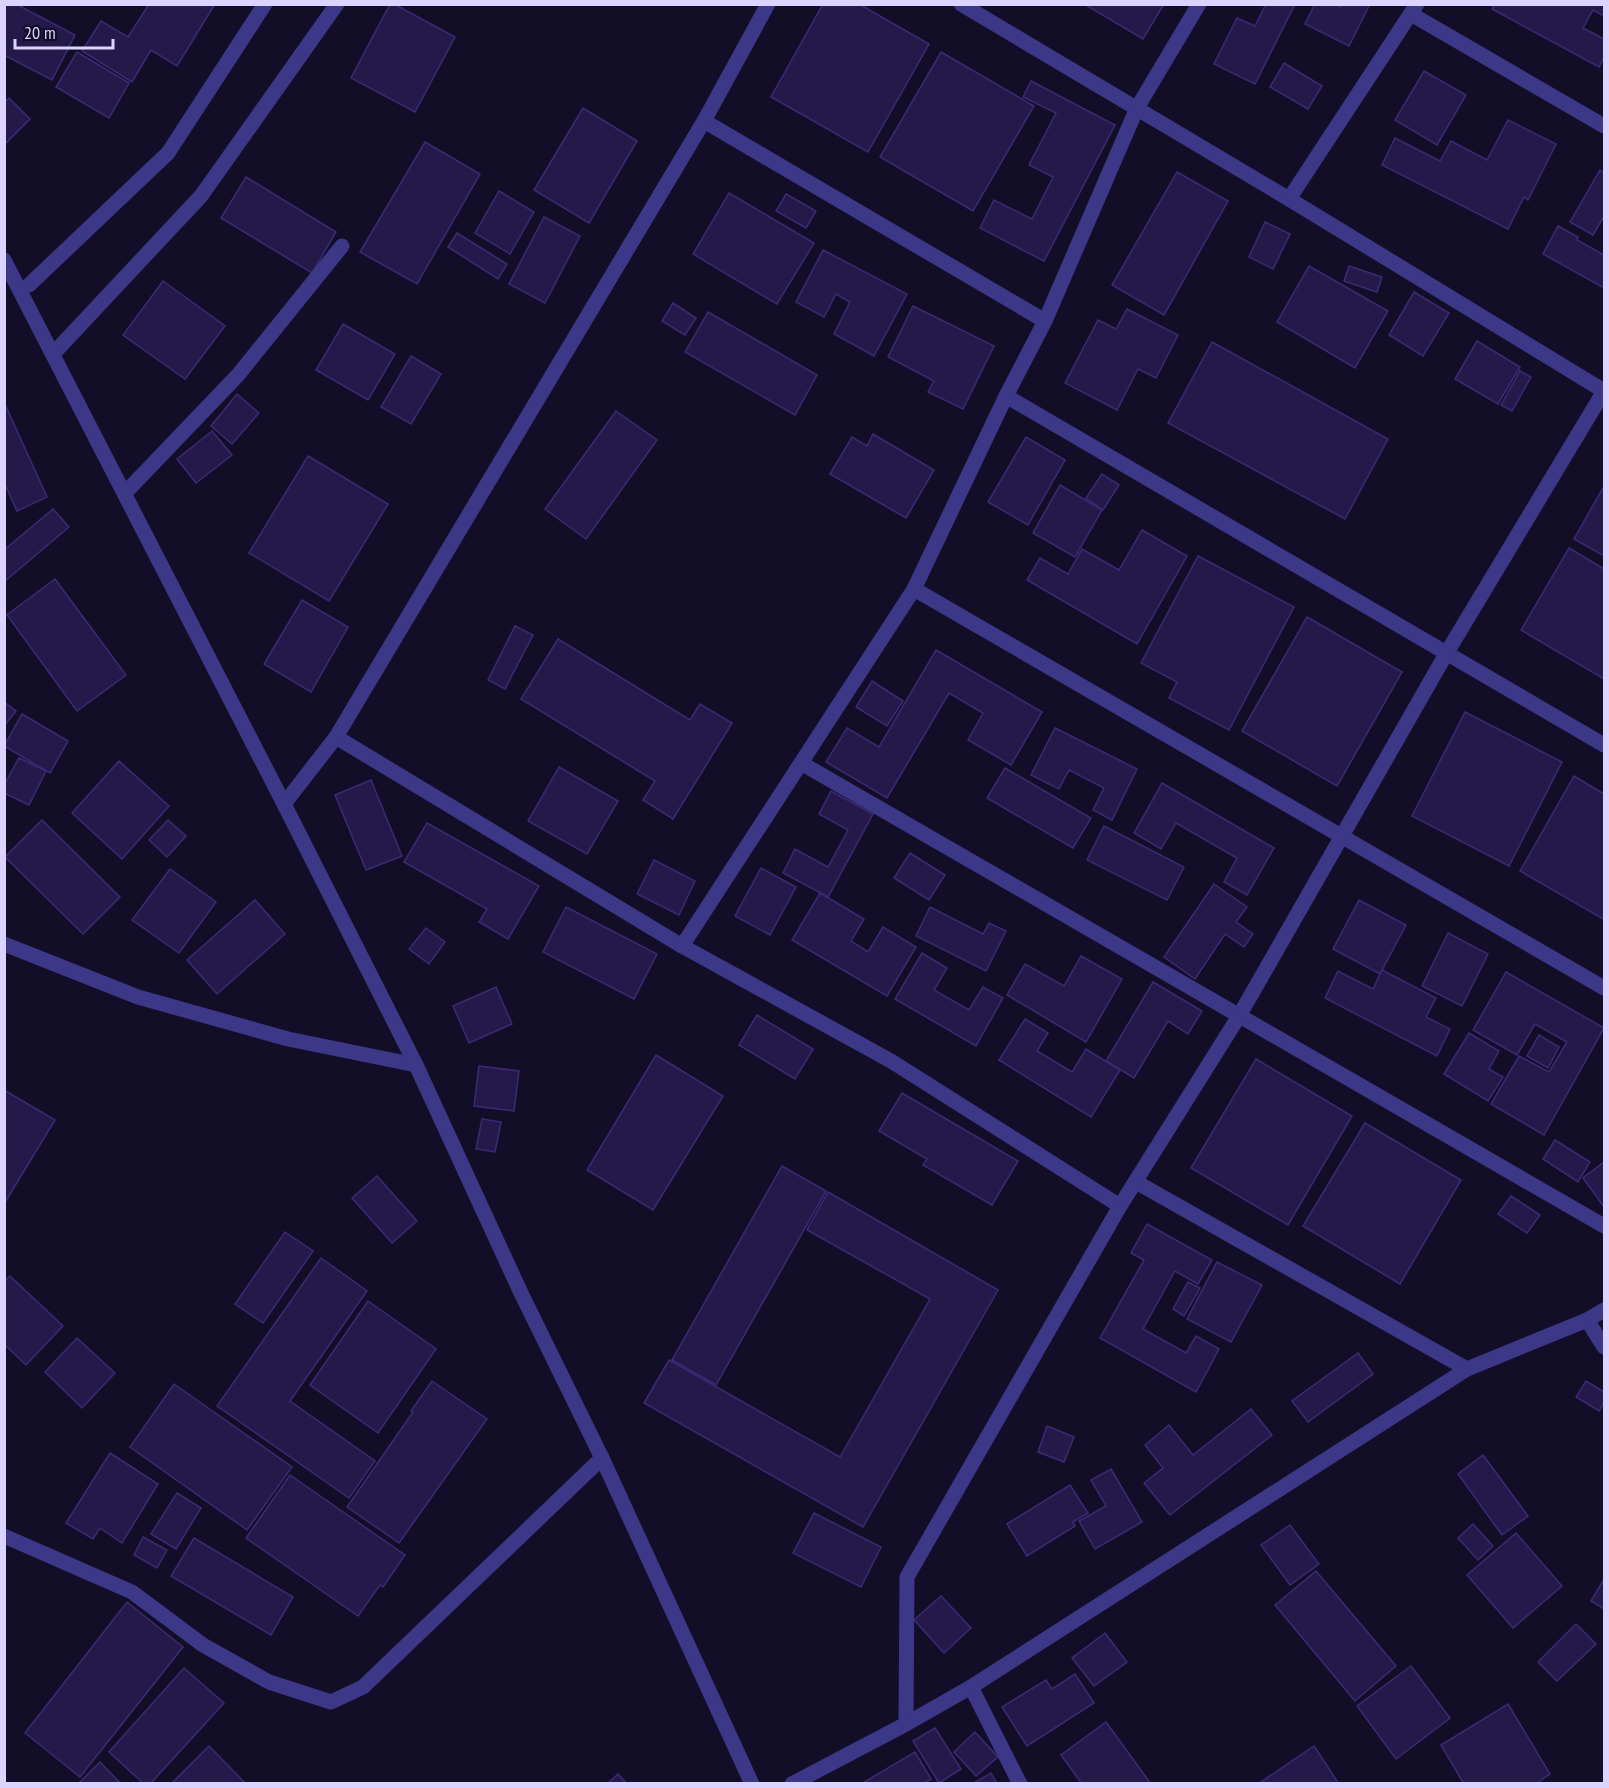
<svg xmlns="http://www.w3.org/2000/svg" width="1609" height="1788" viewBox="0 0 1609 1788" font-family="'PT Sans Narrow',sans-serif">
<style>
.building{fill:#251949;stroke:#3c2a76;stroke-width:1.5}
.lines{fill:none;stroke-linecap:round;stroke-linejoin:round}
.service{stroke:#3d3788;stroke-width:15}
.minor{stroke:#3d3788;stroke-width:15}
.tertiary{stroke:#3d3788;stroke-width:15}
</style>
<rect width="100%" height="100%" fill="#130e27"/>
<g class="building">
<polygon points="4,4 16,4 75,35 52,80 4,55"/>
<polygon points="149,4 215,4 177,66 151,50 132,82 82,51 101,21 128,37"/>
<polygon points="390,4 394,4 455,37 415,112 351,78"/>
<polygon points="823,4 859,4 929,44 868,152 771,97"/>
<polygon points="1084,4 1164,4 1143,39"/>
<polygon points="1266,4 1295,4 1255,84 1214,64 1237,18 1255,26"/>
<polygon points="1315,4 1335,4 1341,7 1342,4 1370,4 1349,46 1305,24"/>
<polygon points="1495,4 1604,4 1604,16 1593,10 1583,28 1604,39 1604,57 1599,67 1492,9"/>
<polygon points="77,52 129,83 109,118 56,87"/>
<polygon points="941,52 1034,106 973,211 880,157"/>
<polygon points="1284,63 1322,86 1308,109 1270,87"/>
<polygon points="1424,71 1466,95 1437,145 1395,120"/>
<polygon points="1031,81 1115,125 1044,261 980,228 994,200 1032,219 1053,177 1029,165 1056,113 1023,97"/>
<polygon points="9,98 30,119 4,145 4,103"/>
<polygon points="583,108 637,141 589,223 534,190"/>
<polygon points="1508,120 1556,144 1528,200 1524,197 1508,229 1382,165 1395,138 1440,161 1451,141 1487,160"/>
<polygon points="425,142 480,174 417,284 360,252"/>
<polygon points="1600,170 1604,173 1604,219 1603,218 1593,235 1570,222"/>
<polygon points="1177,172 1228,201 1164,315 1112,285"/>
<polygon points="246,177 336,232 312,273 221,218"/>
<polygon points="499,191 534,212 510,254 475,233"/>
<polygon points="729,193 814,243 777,304 693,254"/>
<polygon points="786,194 816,211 806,228 776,211"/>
<polygon points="544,217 580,236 545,303 509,284"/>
<polygon points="1265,222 1290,234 1273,269 1249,257"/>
<polygon points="1558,226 1578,237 1577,240 1604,255 1604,288 1543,254"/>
<polygon points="457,233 507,264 498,279 448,247"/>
<polygon points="823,250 907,294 874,356 834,334 850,302 836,294 824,317 796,302"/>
<polygon points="1309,266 1388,311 1355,368 1277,322"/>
<polygon points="1349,266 1382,277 1377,292 1344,281"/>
<polygon points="163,281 225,326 185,379 123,335"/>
<polygon points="1414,292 1449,313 1423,356 1389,335"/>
<polygon points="673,303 696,318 685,335 662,321"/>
<polygon points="913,306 994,346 963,409 928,392 934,381 888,357"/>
<polygon points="1127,309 1178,335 1156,378 1138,369 1117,410 1065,383 1098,320 1116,329"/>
<polygon points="708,312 817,375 795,415 685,352"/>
<polygon points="343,324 395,354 368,400 316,370"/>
<polygon points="1477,341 1520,367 1498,404 1455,379"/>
<polygon points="1212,342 1388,439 1345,519 1168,423"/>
<polygon points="411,356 441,374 411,424 381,407"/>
<polygon points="1520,371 1531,377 1512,411 1501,405"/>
<polygon points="237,394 259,413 232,444 211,426"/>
<polygon points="4,402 47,497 17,511 4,482"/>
<polygon points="616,411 657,440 586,539 545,509"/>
<polygon points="212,431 232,455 196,483 177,459"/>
<polygon points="873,434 934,470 906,518 830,474 852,437 867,446"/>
<polygon points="1026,437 1065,460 1028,525 988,502"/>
<polygon points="308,456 388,504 329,601 249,553"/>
<polygon points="1102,474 1119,485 1103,510 1086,498"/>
<polygon points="1060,485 1102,510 1075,557 1033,533"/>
<polygon points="1604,486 1604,556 1574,539"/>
<polygon points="53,509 69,527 4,582 4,550"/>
<polygon points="1142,530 1187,556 1137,644 1027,580 1040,558 1068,574 1082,549 1119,570"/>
<polygon points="1569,548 1604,569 1604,679 1521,630"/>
<polygon points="1198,556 1294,607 1229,730 1169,698 1177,682 1141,663"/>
<polygon points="55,579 126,675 77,711 7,615"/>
<polygon points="302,600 348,627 311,692 264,664"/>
<polygon points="1307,617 1402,672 1337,786 1242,731"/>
<polygon points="515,626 533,635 505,689 488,680"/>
<polygon points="558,639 690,720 700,704 732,723 673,819 643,800 655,781 521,699"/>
<polygon points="936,650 1042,712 1011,765 968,740 983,713 949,693 887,798 826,762 847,728 879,747"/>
<polygon points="872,681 903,701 887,726 856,707"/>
<polygon points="4,702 16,711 4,726"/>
<polygon points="1465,712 1562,762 1509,866 1412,816"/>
<polygon points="22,714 68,741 50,773 4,746"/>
<polygon points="1055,728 1137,769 1112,820 1093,810 1104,788 1069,770 1059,789 1031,775"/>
<polygon points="19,758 46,771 29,805 4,793 4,785"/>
<polygon points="119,761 169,806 122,859 72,813"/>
<polygon points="559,767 618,801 587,854 528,821"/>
<polygon points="1005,768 1091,818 1073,848 987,798"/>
<polygon points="1574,776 1604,794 1604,916 1603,919 1520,871"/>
<polygon points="371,780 402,856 366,870 335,795"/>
<polygon points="1162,783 1274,848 1247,895 1224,882 1237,858 1176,823 1161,849 1134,833"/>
<polygon points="831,791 873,814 828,897 783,873 795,849 828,867 848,830 819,814"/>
<polygon points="42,820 120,897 83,934 5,857"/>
<polygon points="168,820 186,836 167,857 149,840"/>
<polygon points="427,823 539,886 508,939 479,922 487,909 404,862"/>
<polygon points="1104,826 1184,867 1167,900 1087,860"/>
<polygon points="910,853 945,875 929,900 894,878"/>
<polygon points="654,860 695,881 679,915 637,894"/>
<polygon points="761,868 796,887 770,935 735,916"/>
<polygon points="170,869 216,902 179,953 132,920"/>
<polygon points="1214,884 1247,907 1236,922 1253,934 1244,947 1225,934 1195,979 1164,957"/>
<polygon points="820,893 864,919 851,941 868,952 883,927 916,947 887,996 792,940"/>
<polygon points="255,900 285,934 217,994 187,960"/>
<polygon points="1359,900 1406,925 1380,974 1333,949"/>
<polygon points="566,907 657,954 634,999 543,952"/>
<polygon points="930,907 983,934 989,923 1006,931 986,971 916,936"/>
<polygon points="426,928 445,942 429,964 409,949"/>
<polygon points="1448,933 1488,954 1462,1006 1422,986"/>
<polygon points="922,953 947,968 934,990 969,1010 983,987 1003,998 976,1046 895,999"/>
<polygon points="1081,956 1122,979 1086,1042 1007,995 1025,964 1064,986"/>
<polygon points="1382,970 1436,998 1426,1017 1450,1029 1437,1056 1325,998 1338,971 1373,989"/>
<polygon points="1506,972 1604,1028 1544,1135 1491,1104 1519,1056 1549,1072 1567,1042 1535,1024 1517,1055 1473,1030"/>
<polygon points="1153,982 1202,1011 1188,1034 1168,1021 1134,1078 1106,1061"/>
<polygon points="496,987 512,1024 469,1043 453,1006"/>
<polygon points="757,1015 813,1049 795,1079 739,1045"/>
<polygon points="1025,1019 1048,1033 1037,1051 1072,1072 1086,1049 1120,1070 1091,1117 999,1060"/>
<polygon points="1469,1033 1499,1051 1489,1069 1503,1077 1488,1101 1444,1074"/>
<polygon points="1539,1035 1559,1047 1548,1068 1527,1056"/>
<polygon points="656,1055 723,1096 653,1210 587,1170"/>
<polygon points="1256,1059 1352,1116 1288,1225 1191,1168"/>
<polygon points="479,1066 519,1071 514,1111 474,1106"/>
<polygon points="4,1090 55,1120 4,1204"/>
<polygon points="902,1093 1018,1161 992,1205 923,1165 927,1159 879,1131"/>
<polygon points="482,1119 501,1122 495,1152 476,1149"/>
<polygon points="1365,1123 1461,1180 1400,1284 1303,1226"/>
<polygon points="1555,1140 1590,1162 1578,1182 1543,1159"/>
<polygon points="1604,1162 1604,1207 1583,1178"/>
<polygon points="782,1166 826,1191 716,1385 672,1360"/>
<polygon points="377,1176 417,1221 392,1243 352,1198"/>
<polygon points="828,1192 998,1290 863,1527 644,1403 669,1360 840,1457 930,1299 807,1230"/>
<polygon points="1511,1196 1540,1215 1527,1233 1498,1214"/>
<polygon points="1147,1224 1212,1260 1198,1284 1175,1271 1143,1329 1186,1353 1196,1336 1219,1349 1196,1392 1100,1338 1144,1260 1131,1253"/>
<polygon points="285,1232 313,1251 263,1323 235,1304"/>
<polygon points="321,1258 367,1291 290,1401 375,1461 349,1498 217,1406"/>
<polygon points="1217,1262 1262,1285 1231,1342 1187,1319"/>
<polygon points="10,1276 63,1326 26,1365 4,1344 4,1281"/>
<polygon points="1188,1282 1200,1288 1184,1316 1173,1309"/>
<polygon points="368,1301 436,1349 378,1433 310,1385"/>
<polygon points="77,1338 115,1373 82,1408 45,1372"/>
<polygon points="1358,1353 1373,1374 1308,1422 1292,1401"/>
<polygon points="432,1381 487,1419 399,1543 347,1507 413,1412 411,1411"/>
<polygon points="1586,1381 1604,1392 1604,1402 1599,1411 1576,1397"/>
<polygon points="174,1384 292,1467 247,1530 130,1447"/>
<polygon points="1251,1409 1272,1435 1170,1515 1144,1483 1163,1468 1145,1445 1169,1425 1193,1455"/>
<polygon points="1047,1426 1074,1437 1064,1462 1038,1452"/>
<polygon points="110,1453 158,1484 122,1543 100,1528 93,1539 66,1523"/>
<polygon points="1483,1455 1528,1516 1502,1535 1458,1474"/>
<polygon points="1111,1469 1142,1522 1095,1549 1079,1521 1106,1506 1091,1480"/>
<polygon points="290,1475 405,1555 383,1587 380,1585 358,1616 246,1538"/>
<polygon points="1070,1485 1088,1513 1073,1522 1075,1526 1027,1556 1007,1524"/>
<polygon points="177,1493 201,1508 176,1549 151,1534"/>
<polygon points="814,1513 881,1547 861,1587 793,1553"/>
<polygon points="1473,1524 1493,1546 1478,1560 1458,1538"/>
<polygon points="1290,1525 1319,1564 1290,1585 1261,1545"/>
<polygon points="1516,1533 1562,1586 1513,1628 1467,1575"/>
<polygon points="143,1537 167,1550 157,1568 134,1555"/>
<polygon points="194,1538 293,1597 271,1635 171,1576"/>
<polygon points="1316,1571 1396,1666 1355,1701 1275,1605"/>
<polygon points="1604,1579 1604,1609 1591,1601"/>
<polygon points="941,1596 971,1628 944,1653 914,1620"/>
<polygon points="127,1602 183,1647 80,1777 25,1733"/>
<polygon points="1576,1624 1596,1644 1557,1681 1538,1662"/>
<polygon points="1105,1633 1127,1662 1094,1686 1072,1658"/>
<polygon points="1411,1666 1450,1718 1396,1759 1357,1706"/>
<polygon points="184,1668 224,1703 150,1784 144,1784 109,1752"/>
<polygon points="1075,1674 1094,1703 1027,1746 1002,1707 1046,1680 1052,1689"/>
<polygon points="1508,1704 1550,1774 1535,1784 1464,1784 1441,1745"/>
<polygon points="1106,1722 1151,1784 1082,1784 1061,1755"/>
<polygon points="935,1728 961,1769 939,1783 913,1741"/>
<polygon points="975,1732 998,1757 976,1776 954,1752"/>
<polygon points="209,1746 246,1784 171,1784"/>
<polygon points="1314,1746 1339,1784 1258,1784"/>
<polygon points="915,1752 931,1779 923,1784 861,1784"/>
<polygon points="100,1762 121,1784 78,1784"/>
<polygon points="991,1773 997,1784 972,1784"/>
<polygon points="618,1774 627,1784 607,1784"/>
</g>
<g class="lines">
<g class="service">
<polyline points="29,285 168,153 265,4"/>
<polyline points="53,354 201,196 337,4"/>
<polyline points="125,493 238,375 342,246"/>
</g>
<g class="minor">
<polyline points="961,4 1289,199 1604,391"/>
<polyline points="1411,14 1604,126"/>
<polyline points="704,121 1045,321"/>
<polyline points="1289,199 1417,4"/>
<polyline points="1006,396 1604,745"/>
<polyline points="914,589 1604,988"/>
<polyline points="336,737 682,946 891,1061 1120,1206"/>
<polyline points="801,763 1604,1226"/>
<polyline points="284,804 336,737 704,121 768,4"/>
<polyline points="4,944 138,997 288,1039 416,1065"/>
<polyline points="682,946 914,589 1006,396 1045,321 1137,108 1199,4"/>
<polyline points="1136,1182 1467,1369"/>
<polyline points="1587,1320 1604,1347"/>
<polyline points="4,1536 132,1592 203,1645 269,1682 331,1702 363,1687 602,1458"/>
<polyline points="971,1687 1020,1784"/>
<polyline points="906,1724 907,1577 1120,1206 1239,1016 1446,654 1604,391"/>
<polyline points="792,1784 906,1724 971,1687 1467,1369 1587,1320 1604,1310"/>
</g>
<polyline class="tertiary" points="4,260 284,804 416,1065 521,1293 602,1458 752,1784"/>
</g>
<rect width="1609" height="1788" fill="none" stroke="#dbd4ff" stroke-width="12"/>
<path d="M15 39v9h98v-9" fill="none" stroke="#dbd4ff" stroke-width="3"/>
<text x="24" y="39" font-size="18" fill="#dbd4ff" stroke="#130e27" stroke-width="4.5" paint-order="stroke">20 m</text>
</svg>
